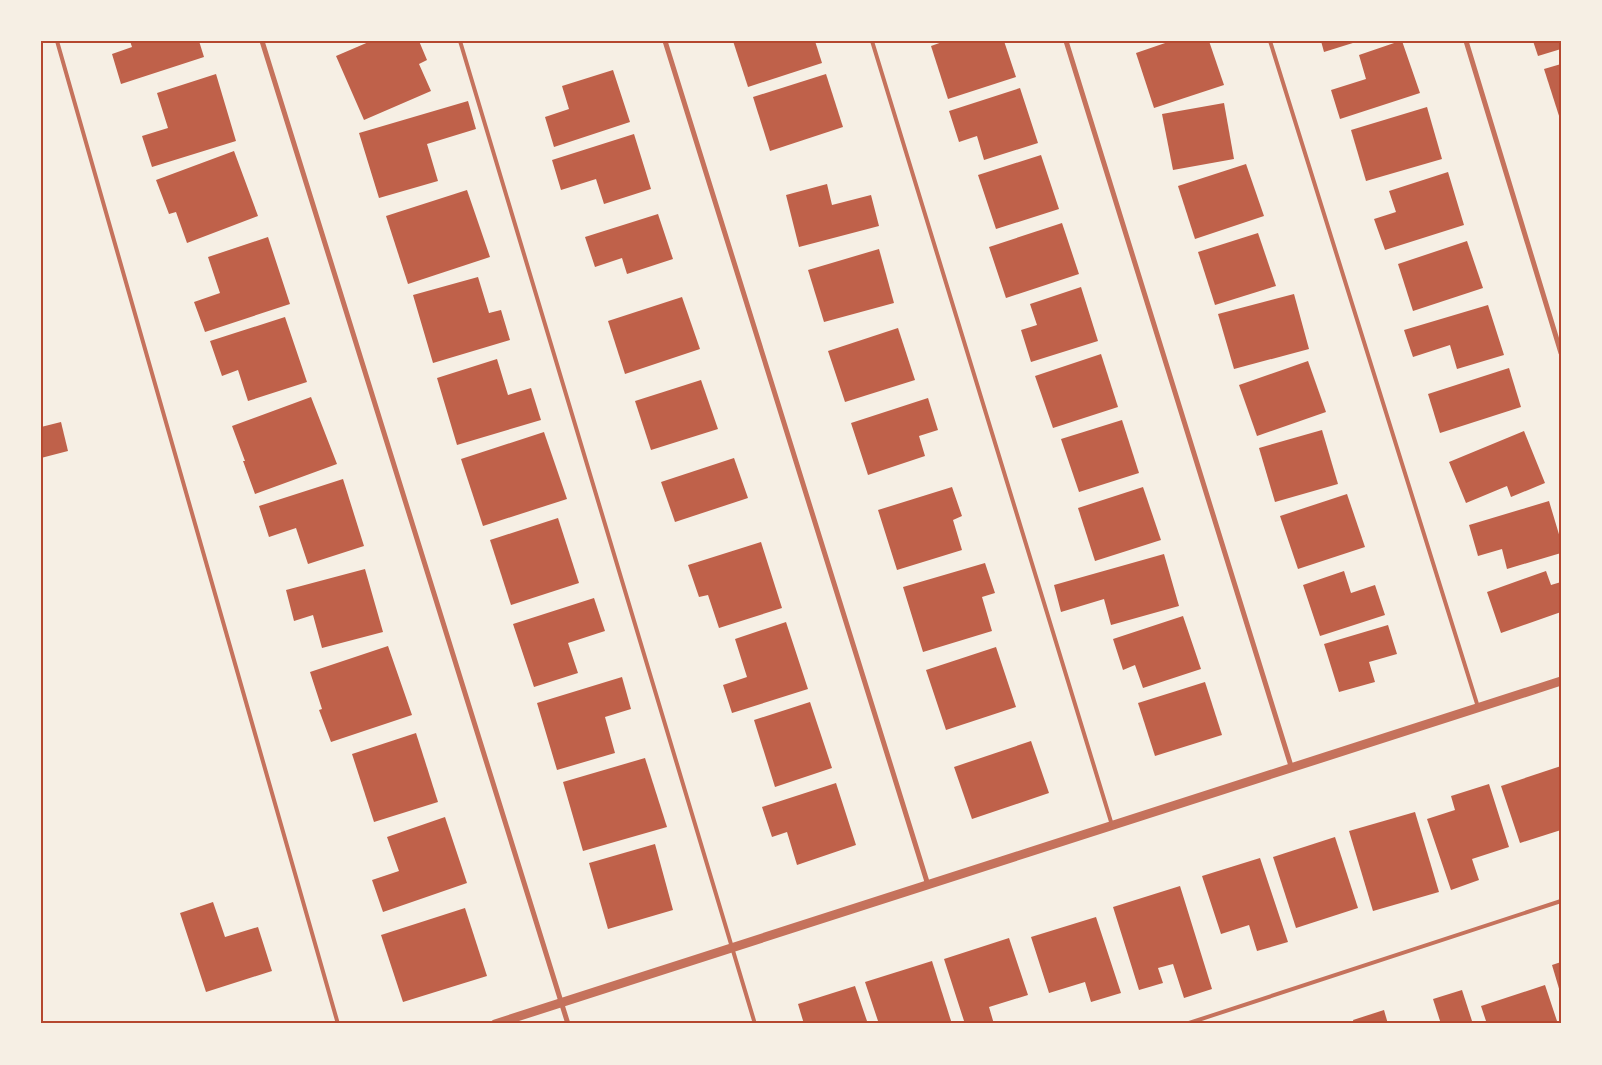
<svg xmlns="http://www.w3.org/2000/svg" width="1602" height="1065" viewBox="0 0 1602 1065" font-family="Roboto,sans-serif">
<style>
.building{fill:#bf614a}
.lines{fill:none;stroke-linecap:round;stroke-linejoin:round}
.service{stroke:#c5725c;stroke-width:4}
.minor{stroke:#c5725c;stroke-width:5}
.tertiary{stroke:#c5725c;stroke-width:9}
.neatline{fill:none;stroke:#b5482f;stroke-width:2}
</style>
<rect width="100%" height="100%" fill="#f6efe4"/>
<g class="building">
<polygon points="130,41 199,41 204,57 121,84 112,54 132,47"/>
<polygon points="371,41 419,41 427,60 419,64 431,91 364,120 336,56"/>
<polygon points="733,41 815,41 822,63 748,87"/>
<polygon points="945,41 1004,41 1016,77 948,99 931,46"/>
<polygon points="1171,41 1209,41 1224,85 1154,108 1136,53"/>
<polygon points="1321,41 1356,41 1356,42 1324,52"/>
<polygon points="1400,41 1402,41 1420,93 1340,119 1331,90 1366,79 1359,55"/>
<polygon points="1533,41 1561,41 1561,49 1538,56"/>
<polygon points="1561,64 1561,119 1560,119 1544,69"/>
<polygon points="613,70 630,122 554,147 545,117 569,109 562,86"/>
<polygon points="216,74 236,141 152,167 142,136 168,128 157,93"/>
<polygon points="826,74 843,127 770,151 753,97"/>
<polygon points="1020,88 1038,143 984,160 977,136 959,142 949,111"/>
<polygon points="468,101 476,129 427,144 438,181 379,198 359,133"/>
<polygon points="1224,103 1234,159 1173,170 1162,114"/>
<polygon points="1427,107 1442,159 1366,181 1351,130"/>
<polygon points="634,134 651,189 604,204 596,179 561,190 552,160"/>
<polygon points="234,151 258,216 187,243 176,212 169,214 156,180"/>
<polygon points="1041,155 1059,209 996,229 978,175"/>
<polygon points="1246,164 1264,216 1195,239 1178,186"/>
<polygon points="1448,172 1464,225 1385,250 1374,219 1396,212 1389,191"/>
<polygon points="827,184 832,205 871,195 879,226 799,247 786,195"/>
<polygon points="467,190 490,257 408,284 386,216"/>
<polygon points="658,214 673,259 627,274 622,258 595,267 585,237"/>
<polygon points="1062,223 1079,274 1006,298 989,247"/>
<polygon points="1258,233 1276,286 1215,305 1198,252"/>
<polygon points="268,237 290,304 205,332 194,302 220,293 208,257"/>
<polygon points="1467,241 1483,288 1413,311 1398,264"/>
<polygon points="879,249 894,303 824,322 808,270"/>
<polygon points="478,277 489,313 501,310 510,340 433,363 413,295"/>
<polygon points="1081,287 1098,341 1031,362 1021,330 1037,325 1030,304"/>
<polygon points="1294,294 1309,349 1234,369 1218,314"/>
<polygon points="682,297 700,349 625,374 608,321"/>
<polygon points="1488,305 1504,355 1457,369 1450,345 1413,357 1404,330"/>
<polygon points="285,317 307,382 248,401 238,370 222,376 210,341"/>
<polygon points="898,328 915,380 845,402 828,351"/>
<polygon points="1101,354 1118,407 1053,428 1035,376"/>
<polygon points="497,359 508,395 531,388 541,420 457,445 437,378"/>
<polygon points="1308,361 1326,412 1257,436 1239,385"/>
<polygon points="1509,368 1521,407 1440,433 1428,394"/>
<polygon points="701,380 718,429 651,450 635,401"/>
<polygon points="311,397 337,464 255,494 243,461 245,461 232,426"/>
<polygon points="928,398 938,430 919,436 925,456 868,475 851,423"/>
<polygon points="1122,420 1139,473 1079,492 1061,439"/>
<polygon points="61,422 68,451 41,458 41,427"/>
<polygon points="1322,430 1338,484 1275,502 1259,448"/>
<polygon points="1524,431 1545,483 1511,497 1507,486 1466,503 1449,462"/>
<polygon points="544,432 567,499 483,526 461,459"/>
<polygon points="734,458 748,498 675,522 661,482"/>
<polygon points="343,479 364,546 308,564 296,528 269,537 259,506"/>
<polygon points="952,487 962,516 953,520 962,550 897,570 878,510"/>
<polygon points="1143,487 1161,540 1095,561 1078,508"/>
<polygon points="1347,494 1365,547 1298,569 1280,516"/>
<polygon points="1549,501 1561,541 1561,553 1507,569 1502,549 1478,556 1469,525"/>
<polygon points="558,518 579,583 511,605 490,540"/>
<polygon points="761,542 782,608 719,628 708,595 699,597 688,565"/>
<polygon points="1164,554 1179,606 1111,625 1104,599 1061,612 1054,585"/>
<polygon points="985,563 995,593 982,597 992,631 923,652 903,587"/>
<polygon points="365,569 383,632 322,648 313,615 294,621 286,590"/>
<polygon points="1344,571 1351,593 1375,585 1385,615 1320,636 1303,585"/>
<polygon points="1546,571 1551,585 1561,582 1561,612 1501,633 1487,592"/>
<polygon points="594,598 605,631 568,643 578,673 534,687 513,624"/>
<polygon points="1183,616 1201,669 1143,688 1135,665 1123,670 1113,639"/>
<polygon points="786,622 808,689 732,713 723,685 747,677 735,639"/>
<polygon points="1388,625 1397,654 1369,662 1375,682 1339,692 1324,644"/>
<polygon points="388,646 412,715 331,742 319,710 322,709 310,672"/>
<polygon points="996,647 1016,707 946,730 926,670"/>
<polygon points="622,677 631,709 605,717 615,753 557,770 537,703"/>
<polygon points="1205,682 1222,735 1155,756 1138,703"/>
<polygon points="810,702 832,768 775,787 754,720"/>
<polygon points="416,733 438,802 374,822 352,754"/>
<polygon points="1031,741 1049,793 972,819 954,767"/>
<polygon points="645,758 667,827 583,851 563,782"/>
<polygon points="1561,766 1561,830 1520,843 1501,786"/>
<polygon points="836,783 856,845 797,865 787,832 772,837 762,807"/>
<polygon points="1489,784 1509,847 1472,859 1479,880 1451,890 1427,819 1455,810 1451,796"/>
<polygon points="1415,812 1439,892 1373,911 1349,831"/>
<polygon points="445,817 467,883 383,912 372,880 399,871 387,837"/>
<polygon points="1335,837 1358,908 1296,928 1273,857"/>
<polygon points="655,844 673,910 608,929 589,863"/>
<polygon points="1260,858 1288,942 1257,951 1249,925 1221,934 1202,876"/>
<polygon points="1180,886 1212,989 1184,998 1173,964 1158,968 1163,983 1139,990 1113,907"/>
<polygon points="213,902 225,937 258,927 272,971 206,992 180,913"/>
<polygon points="465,908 487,976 403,1002 381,935"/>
<polygon points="1096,917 1121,993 1091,1002 1085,982 1049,993 1031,937"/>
<polygon points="1009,938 1028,995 989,1007 994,1024 965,1024 944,959"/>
<polygon points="932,961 952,1024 879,1024 865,982"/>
<polygon points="1561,962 1561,992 1560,992 1552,965"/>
<polygon points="1545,985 1558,1024 1487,1024 1481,1006"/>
<polygon points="855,986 868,1024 804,1024 798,1004"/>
<polygon points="1462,990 1473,1024 1441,1024 1433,999"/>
<polygon points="1384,1010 1388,1024 1354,1024 1353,1020"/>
</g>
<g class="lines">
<g class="service">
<polyline points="57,41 338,1024"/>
<polyline points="460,41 755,1024"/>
<polyline points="872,41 1112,825"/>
<polyline points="1270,41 1478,707"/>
<polyline points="1186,1024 1561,901"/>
</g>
<g class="minor">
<polyline points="262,41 568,1024"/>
<polyline points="665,41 928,885"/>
<polyline points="1066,41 1291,766"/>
<polyline points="1466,41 1561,353"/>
</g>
<path class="tertiary" d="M495,1024C851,911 1205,794 1561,681"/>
</g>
<rect width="1602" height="1065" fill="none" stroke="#f6efe4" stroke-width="85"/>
<rect x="42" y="42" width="1518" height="980" class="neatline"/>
</svg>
